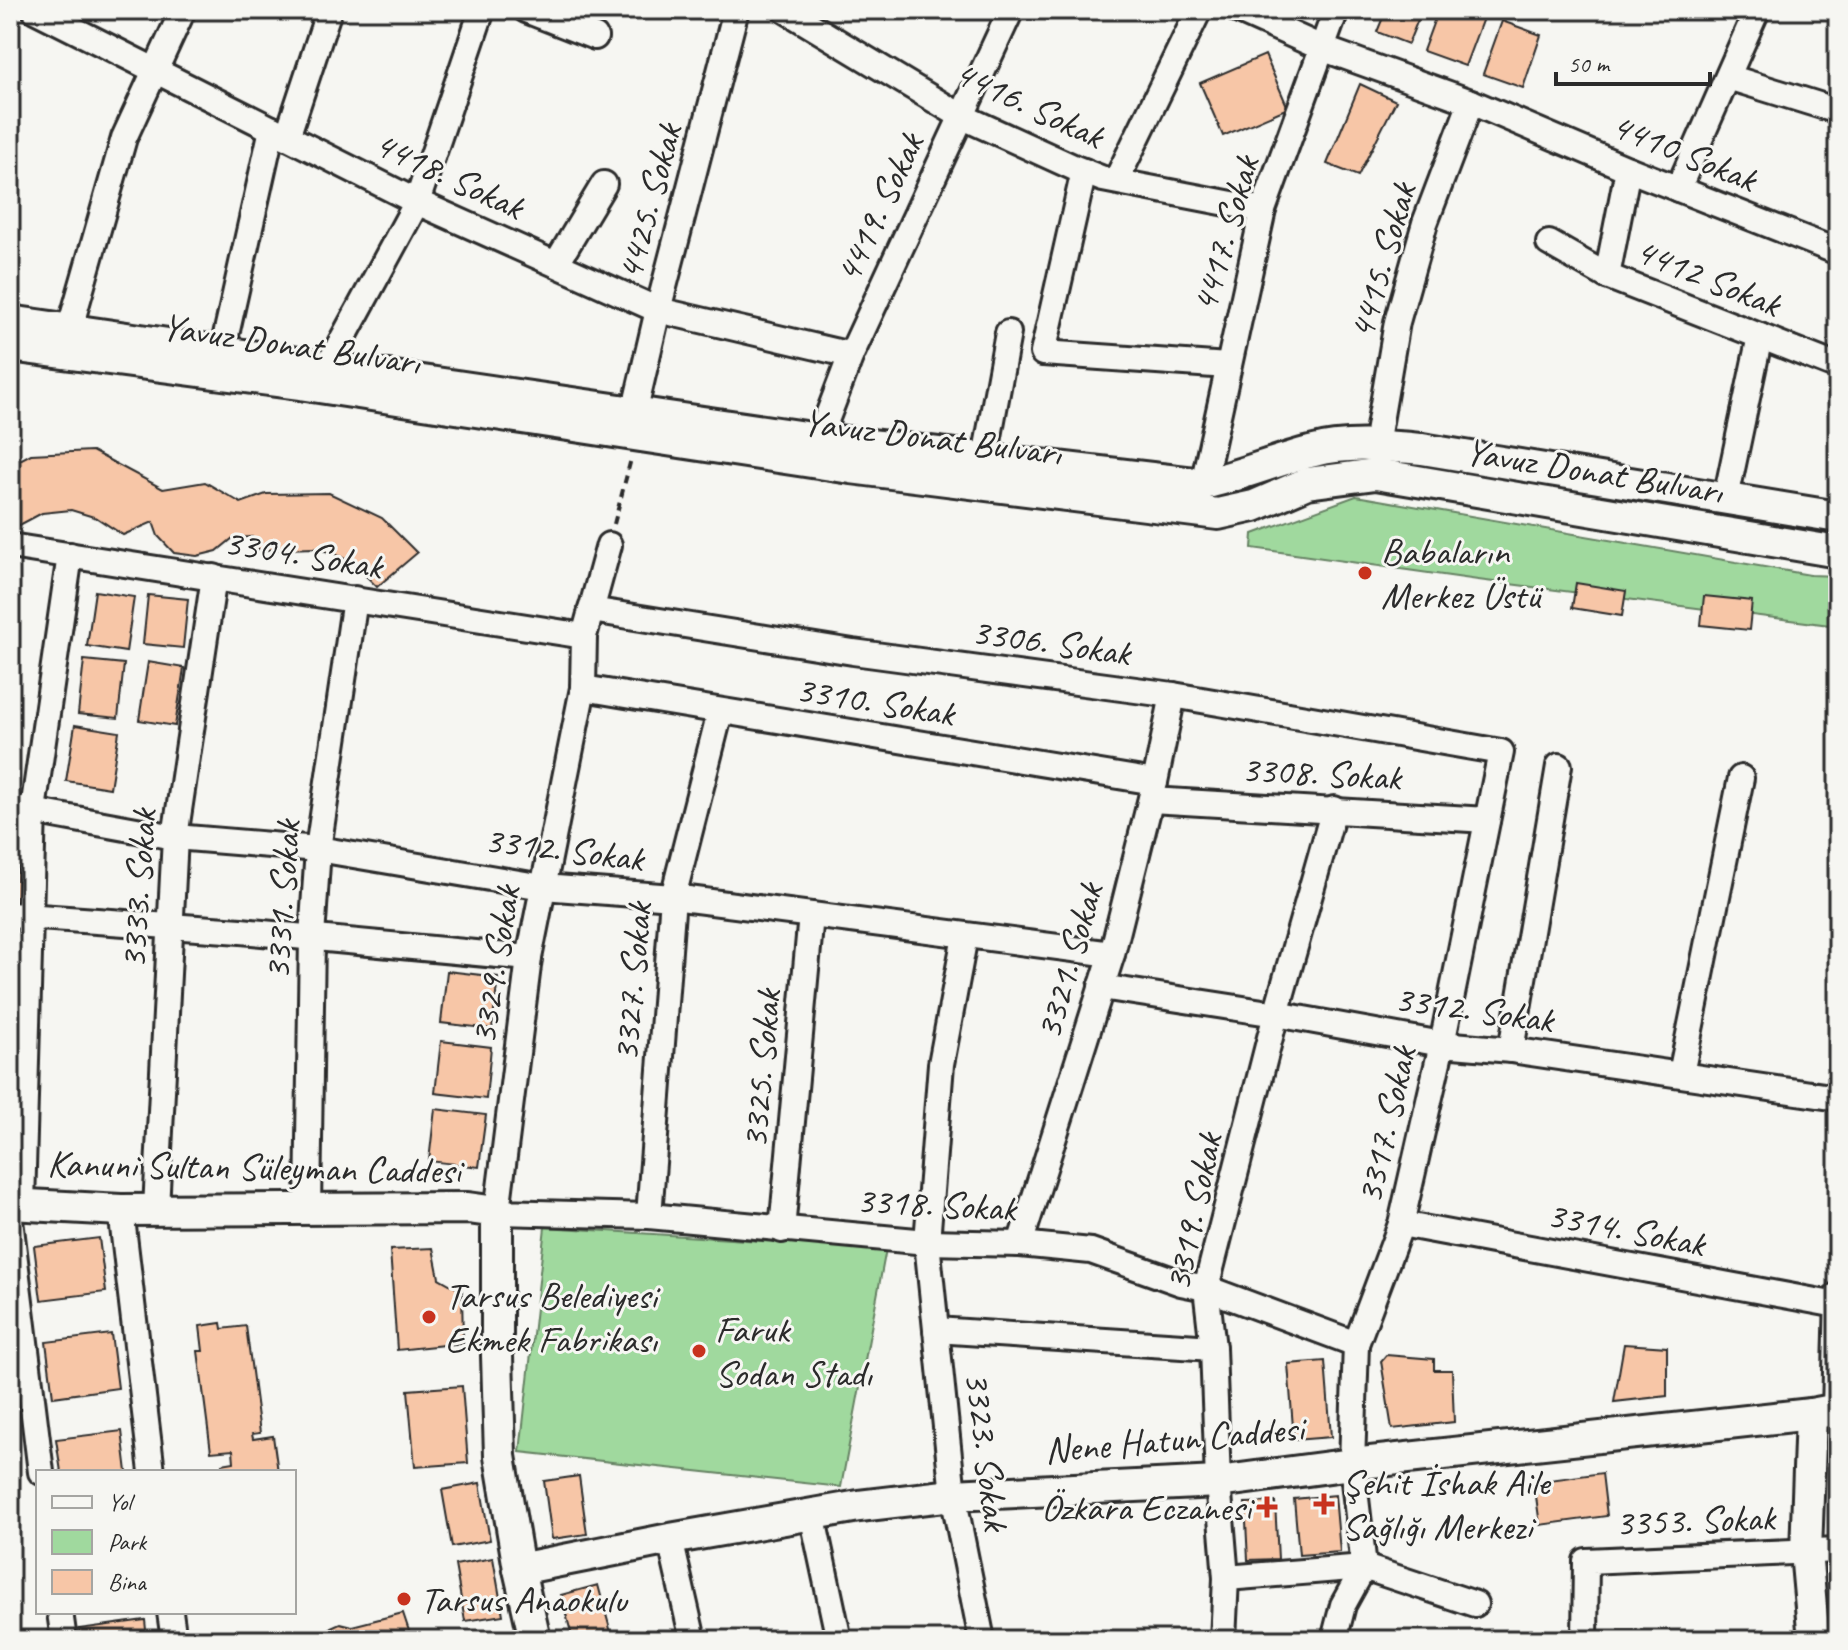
<svg xmlns="http://www.w3.org/2000/svg" width="1848" height="1650" viewBox="0 0 1848 1650" font-family="Caveat,sans-serif">
<style>
.green{fill:#a0d99e;stroke:#668264;stroke-width:2}
.building{fill:#f7c6a7;stroke:#2b2b2b;stroke-width:2}
.lines{fill:none;stroke-linecap:round;stroke-linejoin:round}
.minor-casing{stroke:#2b2b2b;stroke-width:30}
.tertiary-casing{stroke:#2b2b2b;stroke-width:36}
.path{stroke:#2b2b2b;stroke-width:4;stroke-dasharray:8 6;stroke-linecap:butt}
.minor{stroke:#f6f6f2;stroke-width:24}
.tertiary{stroke:#f6f6f2;stroke-width:30}
.poi-dot{fill:#c8321e;stroke:#f6f6f2;stroke-width:3}
.labels{text-anchor:middle;dominant-baseline:central;stroke-width:6;stroke-linejoin:round;paint-order:stroke}
.street-label{font-size:38px;fill:#2b2b2b;stroke:#f6f6f2}
.poi-label{font-size:38px;fill:#2b2b2b;stroke:#f6f6f2;text-anchor:start}
</style>
<rect width="100%" height="100%" fill="#f6f6f2"/>
<filter id="ink" filterUnits="userSpaceOnUse"><feTurbulence type="fractalNoise" baseFrequency=".0125" numOctaves="2"/><feDisplacementMap in="SourceGraphic" scale="16" xChannelSelector="R" yChannelSelector="G"/><feConvolveMatrix kernelMatrix="1 2 1 2 8 2 1 2 1" color-interpolation-filters="sRGB"/></filter>
<g filter="url(#ink)">
<g class="green">
<polygon points="1356,496 1810,575 1838,576 1838,626 1478,580 1252,548 1253,534"/>
<polygon points="545,1227 886,1249 841,1487 520,1452"/>
</g>
<g class="building">
<polygon points="1386,10 1422,10 1408,44 1377,32"/>
<polygon points="1438,10 1486,10 1465,66 1423,51"/>
<polygon points="1502,21 1541,35 1523,88 1483,74"/>
<polygon points="1265,55 1288,108 1223,136 1200,83"/>
<polygon points="1360,84 1396,101 1358,176 1327,164"/>
<polygon points="92,451 163,489 205,482 241,503 266,494 329,493 382,518 417,553 377,587 353,563 333,553 314,548 259,550 252,537 233,538 217,551 197,556 174,553 158,536 153,522 123,535 97,518 71,510 42,513 10,530 10,465 31,454"/>
<polygon points="1576,583 1626,591 1622,616 1572,608"/>
<polygon points="95,591 134,597 126,652 87,646"/>
<polygon points="148,595 188,599 183,648 143,644"/>
<polygon points="1704,596 1752,601 1749,630 1701,625"/>
<polygon points="84,660 124,664 118,718 78,714"/>
<polygon points="148,662 184,668 175,726 139,720"/>
<polygon points="75,725 119,732 110,788 66,781"/>
<polygon points="10,836 19,836 18,903 10,903"/>
<polygon points="447,971 498,977 492,1029 441,1023"/>
<polygon points="441,1041 491,1047 486,1099 435,1093"/>
<polygon points="435,1109 486,1115 479,1167 429,1161"/>
<polygon points="99,1238 106,1292 41,1300 34,1246"/>
<polygon points="433,1248 439,1278 462,1291 463,1343 397,1350 390,1250"/>
<polygon points="221,1323 222,1329 246,1326 260,1433 252,1434 253,1439 273,1436 278,1472 223,1472 222,1464 234,1462 233,1450 211,1452 198,1351 203,1351 200,1326"/>
<polygon points="111,1334 118,1388 53,1397 46,1342"/>
<polygon points="1624,1344 1667,1347 1667,1396 1614,1402"/>
<polygon points="1386,1355 1434,1359 1434,1370 1452,1370 1454,1422 1392,1429 1381,1361"/>
<polygon points="1325,1361 1331,1437 1294,1440 1288,1364"/>
<polygon points="462,1386 468,1463 415,1467 408,1390"/>
<polygon points="122,1431 127,1472 61,1472 56,1439"/>
<polygon points="1602,1473 1607,1516 1540,1525 1534,1482"/>
<polygon points="579,1476 587,1534 552,1539 544,1481"/>
<polygon points="480,1483 490,1540 452,1547 442,1490"/>
<polygon points="1335,1495 1340,1552 1299,1555 1294,1499"/>
<polygon points="1275,1502 1278,1559 1248,1560 1245,1503"/>
<polygon points="493,1558 503,1615 465,1621 455,1565"/>
<polygon points="598,1585 613,1640 573,1640 561,1595"/>
<polygon points="403,1613 412,1640 314,1640 313,1636 327,1634 331,1627 340,1623 352,1626"/>
<polygon points="145,1620 147,1640 81,1640 79,1629"/>
<polygon points="505,1633 507,1640 477,1640"/>
</g>
<g class="lines">
<g class="minor-casing">
<g id="minor">
<polyline points="35,10 417,202 658,310 851,355"/>
<polyline points="526,10 595,37"/>
<polyline points="785,10 961,116 1075,168 1103,179 1263,210"/>
<polyline points="1237,10 1324,49 1471,102 1628,169 1838,252"/>
<polyline points="1728,77 1838,111"/>
<polyline points="287,137 329,10"/>
<polyline points="1628,169 1607,276 1838,367"/>
<polyline points="1084,171 1043,353 1228,366"/>
<polyline points="1116,181 1199,10"/>
<polyline points="1678,189 1757,10"/>
<polyline points="1549,243 1607,276"/>
<polyline points="556,264 604,184"/>
<polyline points="69,331 124,138 183,10"/>
<polyline points="222,353 272,129"/>
<polyline points="328,366 417,202 482,10"/>
<polyline points="634,413 658,310 736,10"/>
<polyline points="819,439 851,355 1011,10"/>
<polyline points="1376,445 1397,322 1425,223 1471,102"/>
<polyline points="985,458 1008,333"/>
<polyline points="1203,484 1263,210 1336,10"/>
<polyline points="1726,498 1760,336"/>
<polyline points="609,545 584,636 583,688 529,958 497,1212 649,1216 927,1242 1020,1244 1091,1251 1181,1283 1206,1288 1356,1344"/>
<polyline points="10,546 584,636"/>
<polyline points="591,610 853,652 1173,695 1501,752 1442,1044 1401,1224 1356,1344 1352,1464 1364,1567 1343,1605 1334,1640"/>
<polyline points="583,688 1155,782"/>
<polyline points="1151,800 1487,820"/>
<polyline points="10,807 175,837 318,849 543,887 673,897 1112,954"/>
<polyline points="10,915 241,931 529,958"/>
<polyline points="965,936 941,1064 927,1242 953,1495 982,1640"/>
<polyline points="1101,987 1276,1014 1442,1044 1511,1050 1838,1098"/>
<polyline points="1511,1050 1559,766"/>
<polyline points="1681,1074 1741,778"/>
<polyline points="22,1204 33,810 70,555"/>
<polyline points="308,1208 312,937 318,849 355,599"/>
<polyline points="156,1209 175,837 214,577"/>
<polyline points="121,1210 152,1472"/>
<polyline points="649,1216 673,897 720,712"/>
<polyline points="10,1220 41,1472"/>
<polyline points="1401,1224 1837,1305"/>
<polyline points="782,1230 811,915"/>
<polyline points="1020,1244 1112,954 1155,782 1173,695"/>
<polyline points="936,1330 1213,1348"/>
<polyline points="1835,1410 1838,1295"/>
<polyline points="812,1514 839,1640"/>
<polyline points="670,1539 693,1640"/>
<polyline points="1226,1578 1364,1567 1475,1604"/>
<polyline points="60,1612 64,1640"/>
<polyline points="170,1612 174,1640"/>
<polyline points="1223,1640 1226,1578 1218,1482 1213,1348 1206,1288 1276,1014 1334,809"/>
<polyline points="1585,1640 1586,1561 1838,1550"/>
</g>
</g>
<g class="tertiary-casing">
<g id="tertiary">
<path d="M10,321L819,439L1203,484C1240,476 1274,461 1310,452C1346,442 1386,446 1422,449L1838,517"/>
<polyline points="10,346 299,384 851,468 1218,514 1254,506 1307,483 1376,474 1838,552"/>
<polyline points="10,1204 121,1210 468,1208 497,1212 497,1356 500,1456 519,1569 535,1640"/>
<polyline points="1811,1414 1806,1552 1814,1640"/>
<polyline points="519,1569 670,1539 859,1506 953,1495 1218,1482 1352,1464 1811,1414 1838,1409"/>
</g>
</g>
<polyline class="path" points="614,524 631,459"/>
<use href="#minor" class="minor"/>
<use href="#tertiary" class="tertiary"/>
</g>
</g>
<g class="poi-dot">
<circle cx="1365" cy="573" r="8"/>
<circle cx="429" cy="1317" r="8"/>
<circle cx="699" cy="1351" r="8"/>
<path d="M1320 1492h8v8h8v8h-8v8h-8v-8h-8v-8h8z"/>
<path d="M1263 1495h8v8h8v8h-8v8h-8v-8h-8v-8h8z"/>
<circle cx="404" cy="1599" r="8"/>
</g>
<g class="labels">
<g class="street-label">
<text transform="translate(1029 104) rotate(25)">4416. Sokak</text>
<text transform="translate(1684 152) rotate(22)">4410 Sokak</text>
<text transform="translate(449 175) rotate(25)">4418. Sokak</text>
<text transform="translate(649 202) rotate(-75)">4425. Sokak</text>
<text transform="translate(879 208) rotate(-65)">4419. Sokak</text>
<text transform="translate(1225 234) rotate(-74)">4417. Sokak</text>
<text transform="translate(1382 261) rotate(-74)">4415. Sokak</text>
<text transform="translate(1708 277) rotate(22)">4412 Sokak</text>
<text transform="translate(291 344) rotate(8)">Yavuz Donat Bulvarı</text>
<text transform="translate(932 437) rotate(7)">Yavuz Donat Bulvarı</text>
<text transform="translate(1594 471) rotate(9)">Yavuz Donat Bulvarı</text>
<text transform="translate(303 554) rotate(9)">3304. Sokak</text>
<text transform="translate(1051 642) rotate(8)">3306. Sokak</text>
<text transform="translate(875 701) rotate(9)">3310. Sokak</text>
<text transform="translate(1321 773) rotate(3)">3308. Sokak</text>
<text transform="translate(564 849) rotate(7)">3312. Sokak</text>
<text transform="translate(138 889) rotate(-86)">3333. Sokak</text>
<text transform="translate(282 900) rotate(-86)">3331. Sokak</text>
<text transform="translate(1069 961) rotate(-74)">3321. Sokak</text>
<text transform="translate(495 965) rotate(-81)">3329. Sokak</text>
<text transform="translate(632 982) rotate(-85)">3327. Sokak</text>
<text transform="translate(1474 1009) rotate(8)">3312. Sokak</text>
<text transform="translate(761 1069) rotate(-85)">3325. Sokak</text>
<text transform="translate(1386 1125) rotate(-77)">3317. Sokak</text>
<text transform="translate(254 1167) rotate(1)">Kanuni Sultan Süleyman Caddesi</text>
<text transform="translate(936 1204) rotate(3)">3318. Sokak</text>
<text transform="translate(1193 1212) rotate(-78)">3319. Sokak</text>
<text transform="translate(1626 1229) rotate(11)">3314. Sokak</text>
<text transform="translate(1174 1439) rotate(-5)">Nene Hatun Caddesi</text>
<text transform="translate(987 1451) rotate(83)">3323. Sokak</text>
<text transform="translate(1695 1520) rotate(-2)">3353. Sokak</text>
</g>
<g class="poi-label">
<text x="1381" y="551">Babaların<tspan x="1381" dy="44">Merkez Üstü</tspan></text>
<text x="445" y="1295">Tarsus Belediyesi<tspan x="445" dy="44">Ekmek Fabrikası</tspan></text>
<text x="715" y="1329">Faruk<tspan x="715" dy="44">Sodan Stadı</tspan></text>
<text x="1342" y="1482">Şehit İshak Aile<tspan x="1342" dy="44">Sağlığı Merkezi</tspan></text>
<text x="1251" y="1507" text-anchor="end">Özkara Eczanesi</text>
<text x="420" y="1599">Tarsus Anaokulu</text>
</g>
</g>
<rect width="1848" height="1650" fill="none" stroke="#f6f6f2" stroke-width="40"/>
<rect x="20" y="20" width="1808" height="1610" fill="none" stroke="#2b2b2b" stroke-width="3" filter="url(#ink)"/>
<rect x="36" y="1470" width="260" height="144" fill="#f6f6f2" stroke="#a5a5a2" stroke-width="2"/>
<rect x="52" y="1496" width="40" height="12" fill="#f6f6f2" stroke="#a5a5a2" stroke-width="2"/>
<text x="108" y="1510" font-size="24" fill="#2b2b2b">Yol</text>
<rect x="52" y="1530" width="40" height="24" fill="#a0d99e" stroke="#a5a5a2" stroke-width="2"/>
<text x="108" y="1550" font-size="24" fill="#2b2b2b">Park</text>
<rect x="52" y="1570" width="40" height="24" fill="#f7c6a7" stroke="#a5a5a2" stroke-width="2"/>
<text x="108" y="1590" font-size="24" fill="#2b2b2b">Bina</text>
<path d="M1556 72v12h154v-12" fill="none" stroke="#2b2b2b" stroke-width="4"/>
<text x="1568" y="72" font-size="24" fill="#2b2b2b" stroke="#f6f6f2" stroke-width="6" paint-order="stroke">50 m</text>
</svg>
